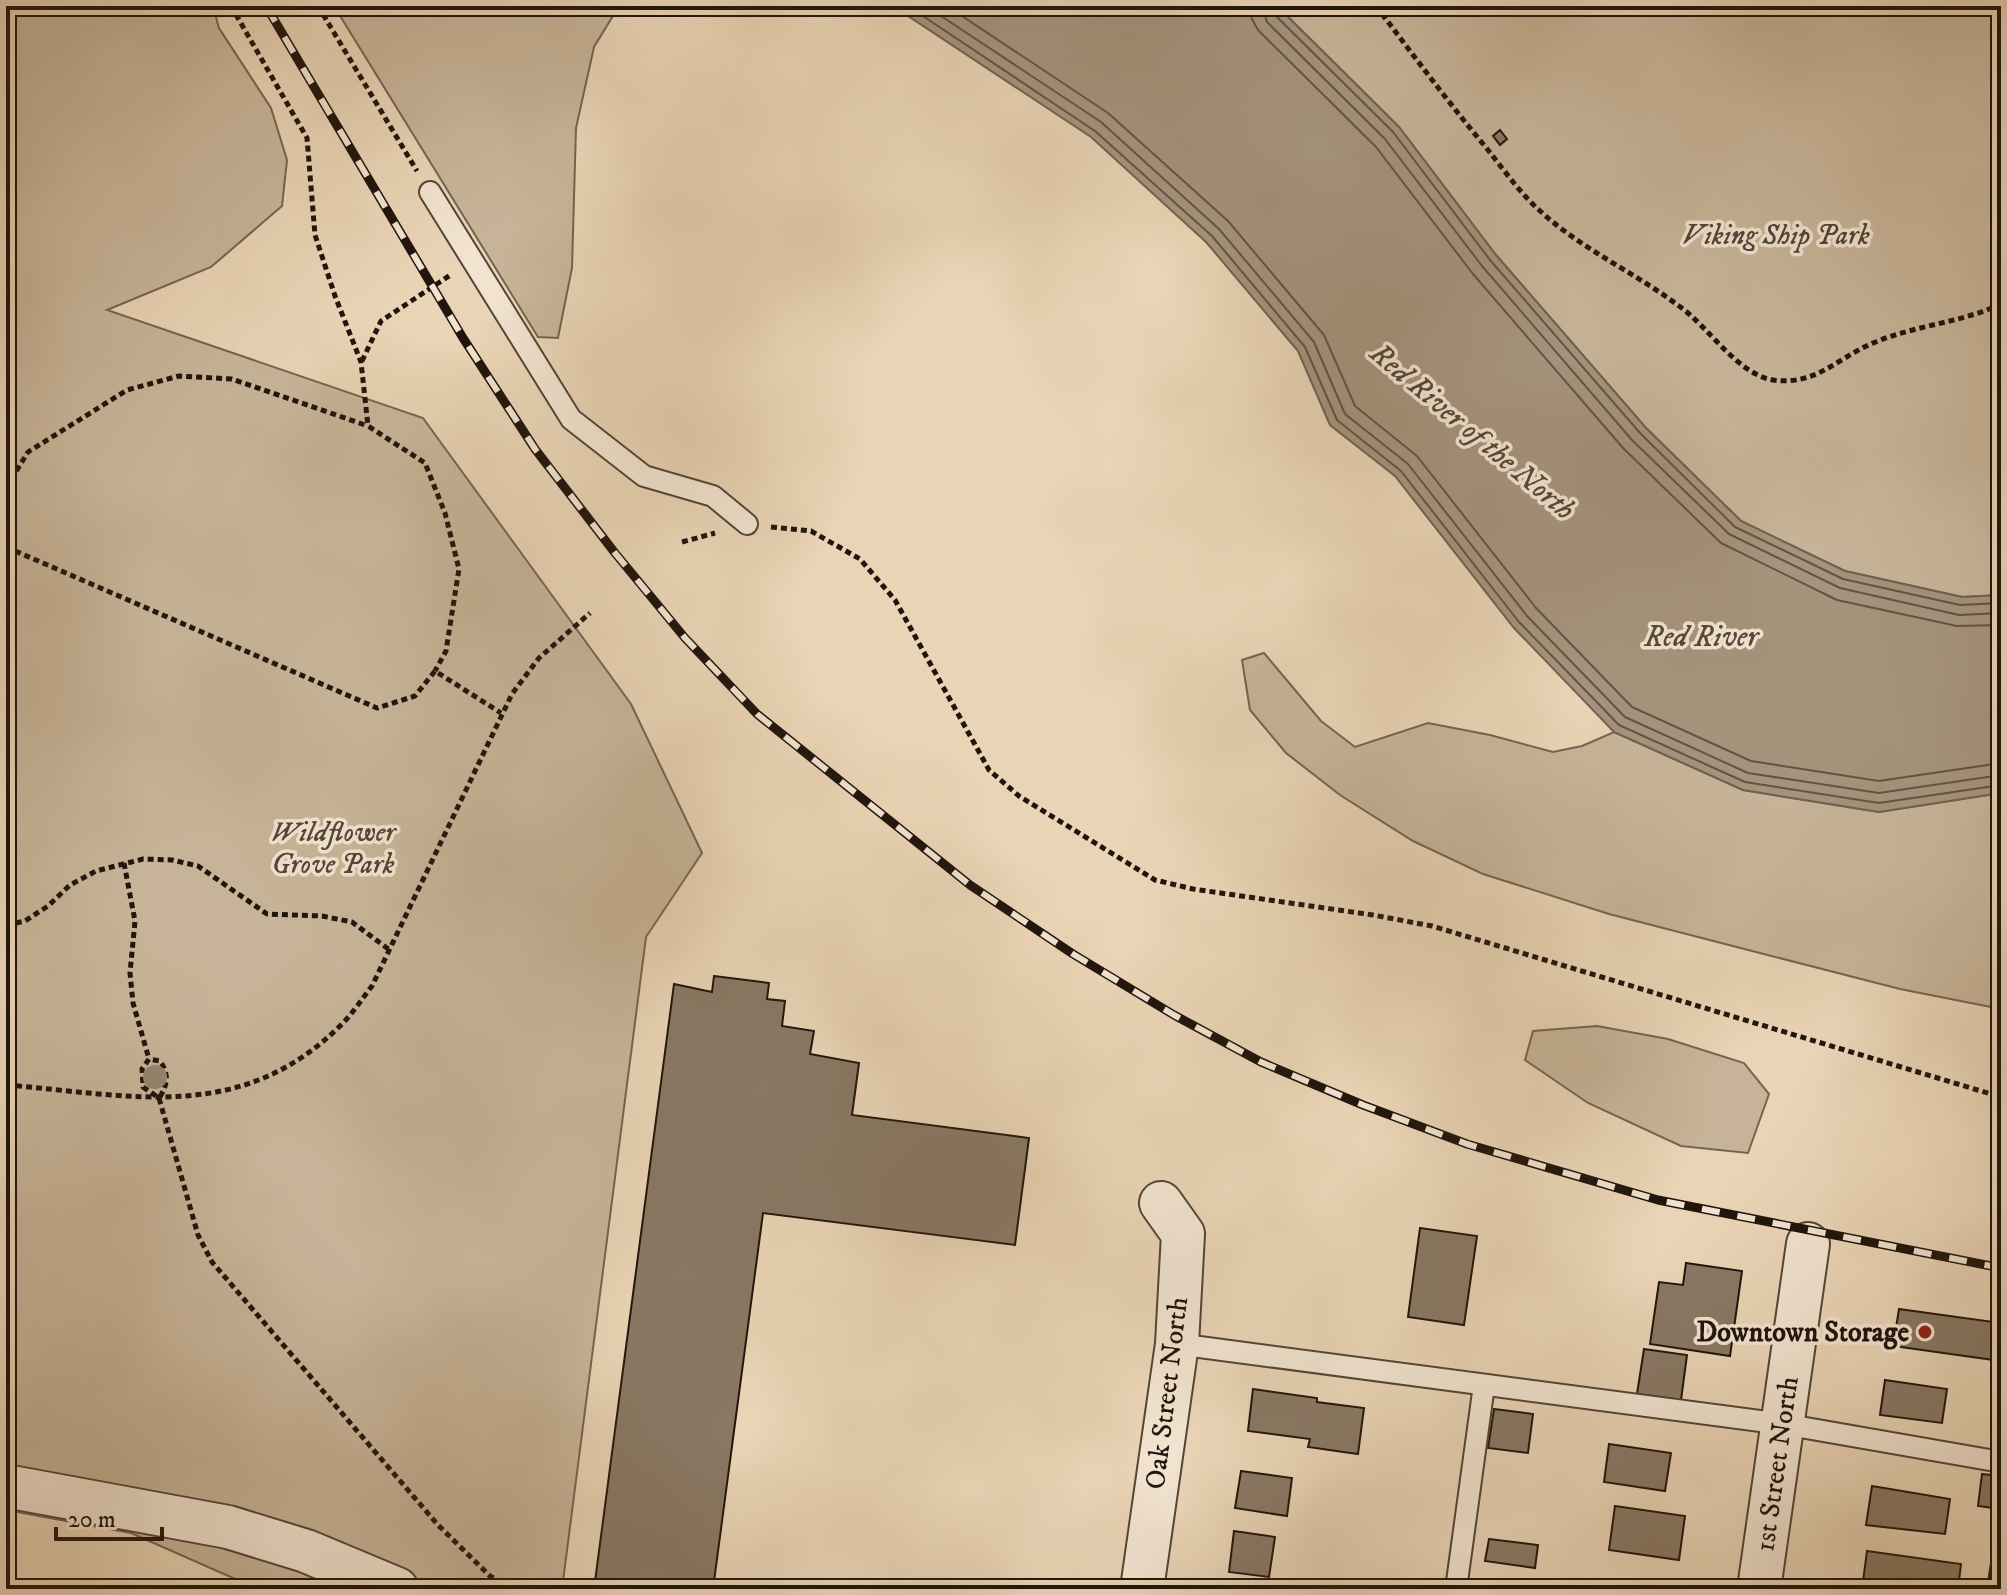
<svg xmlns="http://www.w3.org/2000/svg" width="2007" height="1595" viewBox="0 0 2007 1595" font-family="'IM FELL DW Pica',serif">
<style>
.green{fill:#c7b498;stroke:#746452;stroke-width:2}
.water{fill:#a5937c;stroke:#706150;stroke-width:2}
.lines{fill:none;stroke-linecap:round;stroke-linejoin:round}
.shore{stroke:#625444;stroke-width:2}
.building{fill:#897864;stroke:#20150d;stroke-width:2}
.service-casing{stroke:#524537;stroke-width:24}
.minor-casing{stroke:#524537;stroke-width:46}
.path{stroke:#20150d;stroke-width:5;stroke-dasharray:6 4;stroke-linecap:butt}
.service{stroke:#f1e3cf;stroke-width:20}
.minor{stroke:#f1e3cf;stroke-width:42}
.rail-casing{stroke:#20150d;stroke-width:9}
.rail{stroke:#f1e3cf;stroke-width:6;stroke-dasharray:18;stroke-linecap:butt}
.tree{fill:#968570}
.poi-dot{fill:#8f2418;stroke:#f1e3cf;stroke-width:3}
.labels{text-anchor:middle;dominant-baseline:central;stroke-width:7;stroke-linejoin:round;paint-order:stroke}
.park-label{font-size:28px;font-style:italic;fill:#524537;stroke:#f1e3cf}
.poi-label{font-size:28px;font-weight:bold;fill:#20150d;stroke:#f1e3cf;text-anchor:end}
.street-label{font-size:28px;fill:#20150d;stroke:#f1e3cf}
.water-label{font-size:30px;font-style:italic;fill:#554739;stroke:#f1e3cf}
</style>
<rect width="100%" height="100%" fill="#e9d4b5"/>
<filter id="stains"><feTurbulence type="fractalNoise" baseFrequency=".0025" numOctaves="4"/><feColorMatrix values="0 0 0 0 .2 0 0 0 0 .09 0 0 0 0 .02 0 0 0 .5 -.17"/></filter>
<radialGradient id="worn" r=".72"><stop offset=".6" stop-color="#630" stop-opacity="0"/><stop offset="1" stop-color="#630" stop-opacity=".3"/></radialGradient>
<g class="green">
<polygon points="6,6 213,6 219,28 271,108 287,160 282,206 211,267 107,310 423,418 631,704 702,853 646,937 562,1589 258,1589 131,1533 6,1510"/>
<polygon points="334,6 619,6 594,47 576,128 572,268 558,338 538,337"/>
<polygon points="1277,6 2001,6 2001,595 1962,597 1845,571 1741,521 1646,428 1496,255 1399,127"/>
<polygon points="1264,653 1321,721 1355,747 1428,723 1490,735 1553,752 1582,746 1614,732 1743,790 1879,812 2001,793 2001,1009 1900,989 1756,952 1609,914 1483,874 1413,841 1340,795 1286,753 1250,710 1242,660"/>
<polygon points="1597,1026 1668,1039 1744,1063 1769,1094 1748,1153 1681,1146 1588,1103 1525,1060 1533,1031"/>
</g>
<polygon class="water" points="893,6 1277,6 1399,127 1496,255 1646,428 1741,521 1845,571 1962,597 2001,595 2001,793 1879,812 1743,790 1614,732 1514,628 1395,476 1330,425 1298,351 1206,242 1091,137"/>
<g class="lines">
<g class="shore">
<polyline points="908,6 1095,131 1212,236 1305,347 1337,420 1401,471 1519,622 1619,725 1745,782 1879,803 2001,785"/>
<polyline points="926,6 1101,122 1219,229 1314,342 1345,414 1408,464 1527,616 1625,717 1748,773 1879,793 2001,775"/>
<polyline points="947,6 1108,113 1228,221 1324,335 1355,406 1417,456 1536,608 1632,707 1751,761 1879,781 2001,763"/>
<polyline points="1250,6 1252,19 1258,30 1376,147 1473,274 1623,448 1721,543 1837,600 1957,626 2001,625"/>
<polyline points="1262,6 1267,22 1385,139 1482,266 1632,440 1729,534 1840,588 1959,615 2001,613"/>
<polyline points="1272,6 1275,15 1393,132 1490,260 1640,433 1735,527 1843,579 1960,605 2001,603"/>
</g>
</g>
<g class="building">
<polygon points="1500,130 1507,139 1500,145 1493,136"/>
<polygon points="714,976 769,983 767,999 785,1001 782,1026 814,1031 810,1054 859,1063 852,1115 1029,1138 1015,1245 763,1213 713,1589 594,1589 674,984 712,992"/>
<polygon points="1420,1228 1477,1236 1464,1325 1408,1317"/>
<polygon points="1686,1263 1742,1271 1730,1356 1650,1344 1659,1282 1683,1285"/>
<polygon points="1899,1309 2001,1323 2001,1361 1893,1346"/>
<polygon points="1644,1349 1687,1355 1681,1400 1637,1394"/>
<polygon points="1885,1380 1947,1389 1942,1423 1880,1415"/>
<polygon points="1253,1389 1317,1398 1317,1402 1364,1408 1358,1454 1308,1447 1310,1439 1248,1431"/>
<polygon points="1494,1409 1533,1414 1528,1453 1488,1448"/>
<polygon points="1609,1444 1671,1453 1665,1491 1604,1482"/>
<polygon points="1241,1471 1292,1478 1287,1516 1235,1508"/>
<polygon points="1982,1474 2001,1476 2001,1509 1978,1506"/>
<polygon points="1872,1486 1950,1499 1945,1534 1866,1525"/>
<polygon points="1615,1506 1685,1516 1679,1560 1609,1550"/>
<polygon points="1234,1531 1275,1537 1269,1577 1229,1572"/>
<polygon points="1489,1539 1538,1545 1535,1568 1485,1561"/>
<polygon points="1867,1551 1961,1564 1958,1589 1862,1589"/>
<polygon points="1991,1563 2001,1564 2001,1589 1987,1589"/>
<polygon points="1219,1580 1261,1586 1261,1589 1218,1589"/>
</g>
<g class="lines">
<g class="service-casing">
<g id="service">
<polyline points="430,192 571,419 644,476 713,496 747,524"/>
<polyline points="1177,1344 1783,1424 2001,1462"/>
<polyline points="1456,1589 1484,1385"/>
</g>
</g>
<g class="minor-casing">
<g id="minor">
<polyline points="6,1486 228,1527 306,1551 397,1589"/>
<polyline points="1142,1589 1177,1344 1183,1234 1161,1203"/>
<polyline points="1759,1589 1808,1244"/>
</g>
</g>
<g class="path">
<polyline points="231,6 307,138 315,235 335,296 361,362 368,426 425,463 445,513 459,569 446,651 435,671"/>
<polyline points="318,6 417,171"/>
<path d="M1376,6C1413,55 1449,103 1488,150C1504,170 1520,193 1539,210C1581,249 1634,272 1679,306C1709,327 1737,374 1773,380C1816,386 1837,358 1873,343C1915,325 1961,323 2001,304"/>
<polyline points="362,361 381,321 452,274"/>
<polyline points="6,488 28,452 127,390 179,376 232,379 368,426"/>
<polyline points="771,527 811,531 860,559 895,600 989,770 1019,796 1155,880 1193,889 1373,915 1432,926 2001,1097"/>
<polyline points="682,542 715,533"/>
<polyline points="6,547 377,708 415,696 435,671 501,713"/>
<polyline points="124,863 135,921 130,973 133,1003 149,1059"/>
<polyline points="6,925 25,921 48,906 70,885 96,871 143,859 172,860 198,866 267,914 322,916 352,922 391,951"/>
<path d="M6,1085C132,1095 241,1125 342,1024C353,1013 362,999 372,986L512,694L539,658L590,613"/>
<path d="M160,1097C168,1083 169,1074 160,1061L149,1059L142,1069L143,1087L159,1098L198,1235L212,1262L438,1525L490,1576L513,1589"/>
</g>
<use href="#service" class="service"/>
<use href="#minor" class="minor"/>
<g class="rail-casing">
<polyline id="rail" points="266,6 463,338 535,449 615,553 685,638 757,714 970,885 1073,954 1174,1015 1261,1062 1363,1105 1467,1144 1658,1200 2001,1268"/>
</g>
<use href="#rail" class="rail"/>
</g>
<circle class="tree" cx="155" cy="1077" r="12"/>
<circle class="poi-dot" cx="1925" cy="1332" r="8"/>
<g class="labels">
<g class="park-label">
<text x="1776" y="235">Viking Ship Park</text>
<text x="333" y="832">Wildflower<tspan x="333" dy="32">Grove Park</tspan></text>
</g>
<g class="poi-label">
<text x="1909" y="1332">Downtown Storage</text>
</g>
<g class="street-label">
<text transform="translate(1167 1393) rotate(-83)">Oak Street North</text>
<text transform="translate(1777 1464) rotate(-82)">1st Street North</text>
</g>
<g class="water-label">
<text transform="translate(1472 432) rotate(40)">Red River of the North</text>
<text x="1701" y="637">Red River</text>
</g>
</g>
<rect width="2007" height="1595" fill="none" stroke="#e9d4b5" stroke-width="32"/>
<rect x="8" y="8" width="1991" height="1579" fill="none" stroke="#20150d" stroke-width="4"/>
<rect x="16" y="16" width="1975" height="1563" fill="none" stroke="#20150d" stroke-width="2"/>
<path d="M56 1527v12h106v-12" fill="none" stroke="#20150d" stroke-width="4"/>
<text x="68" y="1527" font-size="24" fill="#20150d" stroke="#f1e3cf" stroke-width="6" paint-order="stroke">20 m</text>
<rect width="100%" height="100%" filter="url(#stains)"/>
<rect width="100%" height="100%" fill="url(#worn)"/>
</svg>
